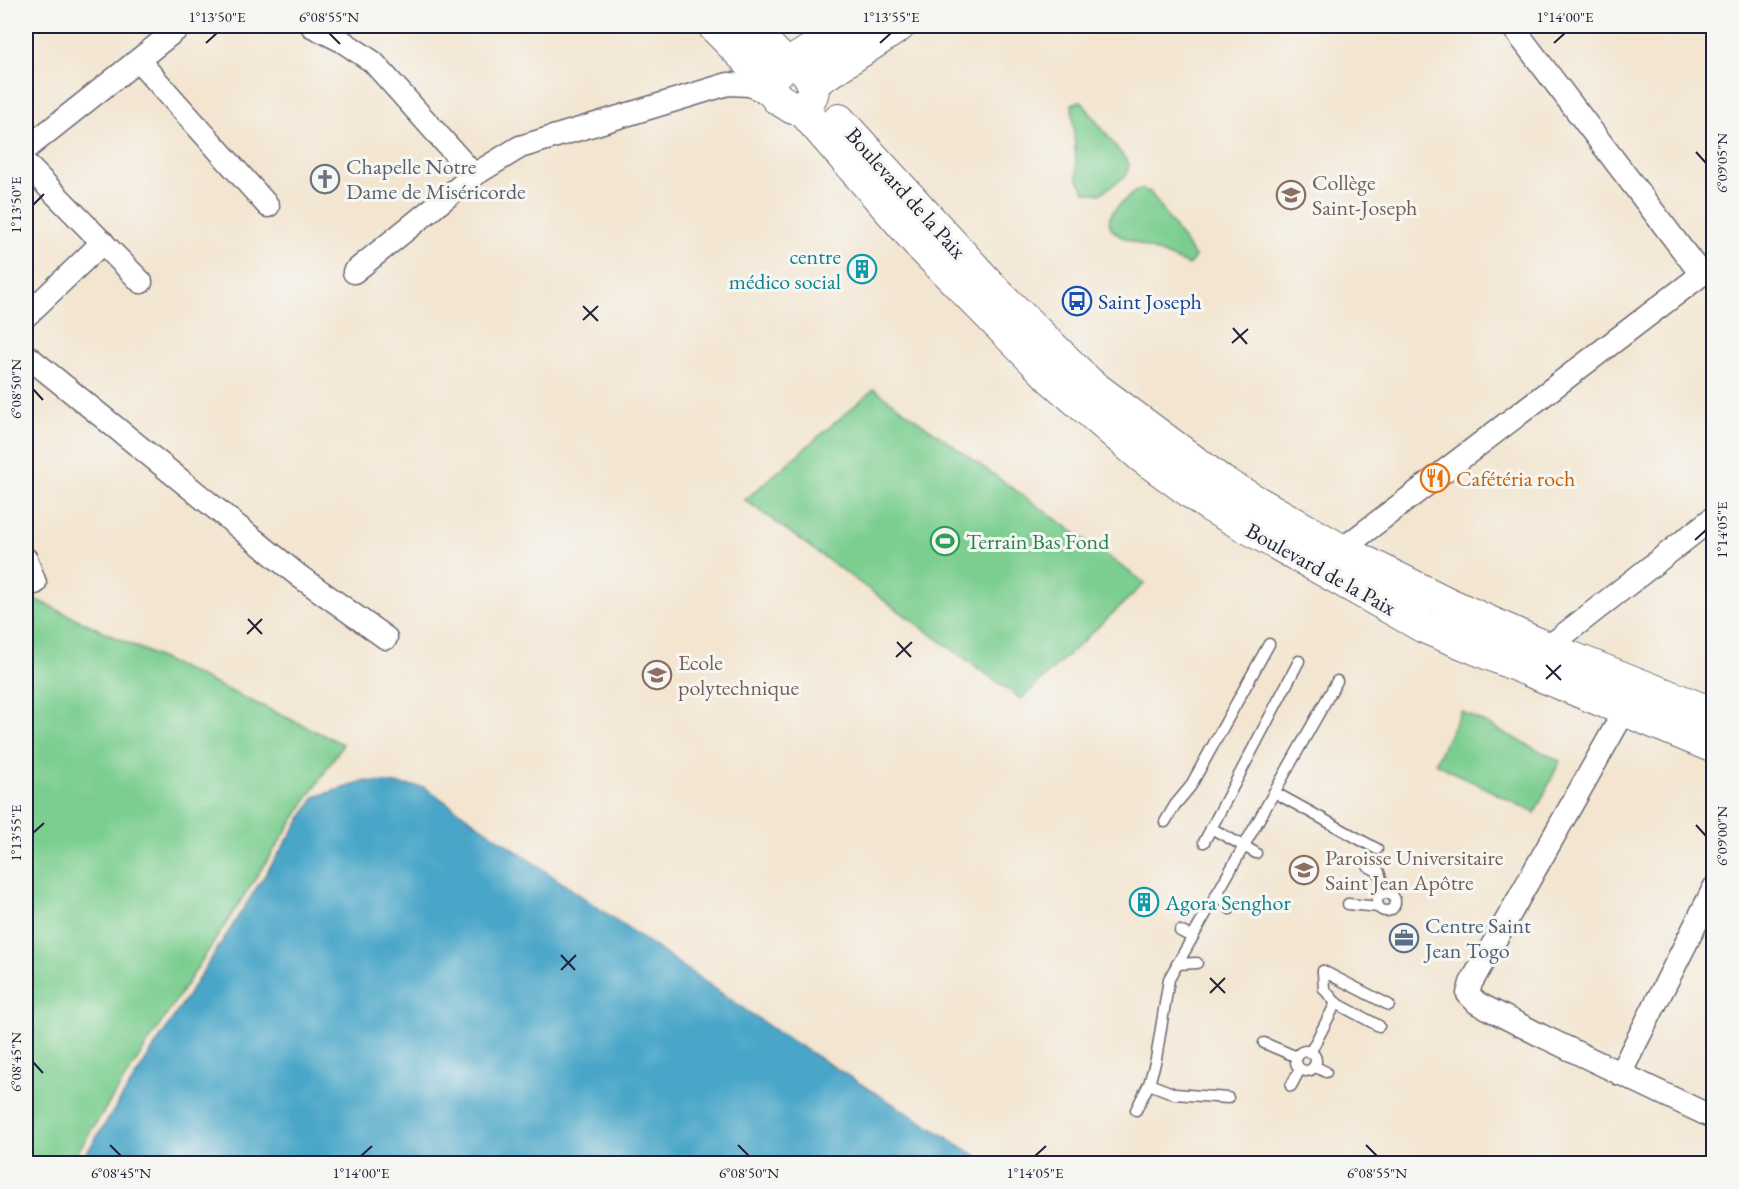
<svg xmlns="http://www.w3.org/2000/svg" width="1739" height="1189" viewBox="0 0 1739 1189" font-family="'EB Garamond',serif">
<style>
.green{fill:#7bce90;stroke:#4e7866;stroke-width:1.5}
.water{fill:#49a6c8;stroke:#366482;stroke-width:1.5}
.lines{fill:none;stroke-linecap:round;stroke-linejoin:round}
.lane-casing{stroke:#6b666f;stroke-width:13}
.street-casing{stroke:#6b666f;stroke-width:25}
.secondary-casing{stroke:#6b666f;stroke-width:34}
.lane{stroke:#fff;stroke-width:10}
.street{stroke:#fff;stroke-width:22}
.secondary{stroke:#fff;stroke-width:32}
.ticks{fill:none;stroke:#22223b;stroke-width:2}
.labels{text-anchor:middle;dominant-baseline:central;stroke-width:6;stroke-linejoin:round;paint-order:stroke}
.worship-label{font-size:22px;fill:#5b616d;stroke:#f6f6f2;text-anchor:start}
.education-label{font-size:22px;fill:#785e54;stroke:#f6f6f2;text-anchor:start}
.street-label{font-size:22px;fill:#22223b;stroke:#f6f6f2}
.culture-label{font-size:22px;fill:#0d838f;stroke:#f6f6f2;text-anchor:end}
.transit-label{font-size:22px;fill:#164399;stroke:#f6f6f2;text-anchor:start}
.food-label{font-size:22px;fill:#c56008;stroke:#f6f6f2;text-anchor:start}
.leisure-label{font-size:22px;fill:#27864d;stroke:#f6f6f2;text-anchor:start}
.service-label{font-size:22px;fill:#4e5e75;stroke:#f6f6f2;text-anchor:start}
.neatline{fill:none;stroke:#22223b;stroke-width:2}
.ticks-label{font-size:15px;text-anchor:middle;fill:#22223b}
</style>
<rect width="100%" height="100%" fill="#f6f6f2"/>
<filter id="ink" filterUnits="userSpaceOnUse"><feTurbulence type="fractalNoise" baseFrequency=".0167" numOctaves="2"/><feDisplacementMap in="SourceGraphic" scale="12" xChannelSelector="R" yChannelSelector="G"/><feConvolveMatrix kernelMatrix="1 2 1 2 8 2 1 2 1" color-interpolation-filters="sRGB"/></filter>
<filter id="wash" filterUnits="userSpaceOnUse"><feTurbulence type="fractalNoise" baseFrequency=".008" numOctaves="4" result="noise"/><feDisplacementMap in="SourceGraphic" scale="24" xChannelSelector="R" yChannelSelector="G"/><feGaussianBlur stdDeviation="1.35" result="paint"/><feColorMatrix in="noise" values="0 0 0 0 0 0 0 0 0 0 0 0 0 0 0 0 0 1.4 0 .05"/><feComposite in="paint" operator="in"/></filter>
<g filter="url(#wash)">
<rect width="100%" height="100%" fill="#f3e5d0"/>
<g class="green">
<polygon points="1081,101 1129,164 1127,175 1100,194 1085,192 1077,178 1072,104"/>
<path d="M1139,189L1150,192L1195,257L1189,265L1120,236C1093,219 1124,201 1139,189Z"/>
<polygon points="874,389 1145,583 1021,699 745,500"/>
<polygon points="26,595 343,744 70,1163 26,1163"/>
<polygon points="1461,711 1560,761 1535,813 1435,763"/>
</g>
<polygon class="water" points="366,781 424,787 779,1033 988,1163 80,1163 315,797"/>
</g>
<g filter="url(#ink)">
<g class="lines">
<g class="lane-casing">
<g id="lane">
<polyline points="1274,792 1377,849"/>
<polyline points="1165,822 1175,805 1190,787 1269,644"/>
<polyline points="1211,828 1256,853"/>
<polyline points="1204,842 1299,661"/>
<polyline points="1368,866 1379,872 1385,893"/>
<polyline points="1218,892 1230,909"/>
<circle cx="1386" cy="902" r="9"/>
<polyline points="1348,904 1379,907"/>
<polyline points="1180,931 1192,937"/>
<polyline points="1177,964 1197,963"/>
<polyline points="1323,971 1324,989 1336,1003 1379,1026"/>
<polyline points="1323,971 1389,1005"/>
<polyline points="1264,1043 1297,1057"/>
<circle cx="1306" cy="1061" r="10"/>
<polyline points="1310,1053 1336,1003"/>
<polyline points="1314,1066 1326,1072"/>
<polyline points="1149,1084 1175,1094 1228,1098"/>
<polyline points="1291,1086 1300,1069"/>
<polyline points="1136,1110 1149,1084 1156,1059 1169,979 1337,681"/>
</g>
</g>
<g class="street-casing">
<g id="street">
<polyline points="312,26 342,41 373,62 474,175"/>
<polyline points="1512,26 1701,274"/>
<polyline points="139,61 268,206"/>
<polyline points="26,149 181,26"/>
<polyline points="26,164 141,282"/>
<polyline points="354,272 474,175 520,147 728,84 750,85 775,97"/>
<polyline points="26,316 103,242"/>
<polyline points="26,355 299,576 386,638"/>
<polyline points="1341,550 1714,265"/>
<polyline points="26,559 35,583"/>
<polyline points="1542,659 1547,648 1714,517"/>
<polyline points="1625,710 1471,983 1468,994 1477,1003 1540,1035 1714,1118"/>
<polyline points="1620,1074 1714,888"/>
</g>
</g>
<g class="secondary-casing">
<g id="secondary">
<path d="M714,26L758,71L777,98L793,108C823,104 816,69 792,63"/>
<polyline points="749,26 786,65"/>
<polyline points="778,71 849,26"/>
<polyline points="814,82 899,26"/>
<polyline points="800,107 921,246 1053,380 1141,456 1210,506 1424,627 1714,747"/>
<polyline points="839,120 997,293 1090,384 1222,482 1341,550 1447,603 1547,648 1714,714"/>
</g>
</g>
<use href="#lane" class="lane"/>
<use href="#street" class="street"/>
<use href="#secondary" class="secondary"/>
</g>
</g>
<path class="ticks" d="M329,33L340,44M206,43L217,33M880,43L891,33M1554,43L1565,33M1696,152L1706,163M33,205L44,194M583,306L598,321M583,320L598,306M1233,328L1247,344M1232,343L1248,329M33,389L43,400M1695,540L1706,530M248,619L262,634M247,634L262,619M897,642L911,657M896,657L912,642M1546,665L1561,680M1546,679L1561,665M1696,825L1706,836M33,833L44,823M561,955L575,970M561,970L576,955M1210,978L1225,993M1210,993L1225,978M33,1062L43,1073M110,1145L121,1156M738,1145L749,1156M1366,1145L1377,1156M361,1156L372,1146M1035,1156L1046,1146"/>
<defs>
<g id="church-ring" transform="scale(1.5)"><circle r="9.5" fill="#f6f6f2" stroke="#6b7280" stroke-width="1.5"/><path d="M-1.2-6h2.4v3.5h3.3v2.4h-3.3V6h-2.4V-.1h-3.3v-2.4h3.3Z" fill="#6b7280"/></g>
<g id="school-ring" transform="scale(1.5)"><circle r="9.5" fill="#f6f6f2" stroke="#8d6e63" stroke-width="1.5"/><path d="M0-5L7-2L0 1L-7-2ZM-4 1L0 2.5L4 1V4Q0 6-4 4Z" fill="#8d6e63"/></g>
<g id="building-ring" transform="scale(1.5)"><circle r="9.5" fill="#f6f6f2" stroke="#0f9aa8" stroke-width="1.5"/><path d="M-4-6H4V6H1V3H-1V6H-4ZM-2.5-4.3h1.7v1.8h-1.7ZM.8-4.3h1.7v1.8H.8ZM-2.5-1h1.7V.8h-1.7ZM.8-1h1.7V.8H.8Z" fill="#0f9aa8"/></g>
<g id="bus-ring" transform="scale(1.5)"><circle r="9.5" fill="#f6f6f2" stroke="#1a4fb4" stroke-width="1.5"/><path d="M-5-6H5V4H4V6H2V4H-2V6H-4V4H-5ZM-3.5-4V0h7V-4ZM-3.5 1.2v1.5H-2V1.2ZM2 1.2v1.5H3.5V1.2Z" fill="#1a4fb4"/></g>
<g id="restaurant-ring" transform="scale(1.5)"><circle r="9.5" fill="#f6f6f2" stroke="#e8710a" stroke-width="1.5"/><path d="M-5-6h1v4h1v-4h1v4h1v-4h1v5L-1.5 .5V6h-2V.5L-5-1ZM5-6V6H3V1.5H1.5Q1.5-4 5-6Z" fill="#e8710a"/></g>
<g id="stadium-ring" transform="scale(1.5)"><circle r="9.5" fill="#f6f6f2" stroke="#2e9e5b" stroke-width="1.5"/><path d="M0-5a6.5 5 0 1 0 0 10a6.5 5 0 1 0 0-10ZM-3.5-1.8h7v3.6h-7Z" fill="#2e9e5b"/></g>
<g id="office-ring" transform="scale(1.5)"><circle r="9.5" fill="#f6f6f2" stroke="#5c6f8a" stroke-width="1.5"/><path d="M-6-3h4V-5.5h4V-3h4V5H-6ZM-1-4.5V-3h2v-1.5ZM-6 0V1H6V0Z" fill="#5c6f8a"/></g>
</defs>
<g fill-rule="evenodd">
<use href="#church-ring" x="325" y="179"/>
<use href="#school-ring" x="1291" y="195"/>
<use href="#building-ring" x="862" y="269"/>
<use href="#bus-ring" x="1077" y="301"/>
<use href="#restaurant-ring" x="1435" y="478"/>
<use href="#stadium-ring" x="945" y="541"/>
<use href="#school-ring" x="657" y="675"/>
<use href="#school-ring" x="1304" y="870"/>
<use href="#building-ring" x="1144" y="902"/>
<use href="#office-ring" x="1404" y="938"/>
</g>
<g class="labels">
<g class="worship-label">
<text x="346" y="166">Chapelle Notre<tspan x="346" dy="25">Dame de Miséricorde</tspan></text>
</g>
<g class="education-label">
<text x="1312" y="182">Collège<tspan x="1312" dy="25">Saint-Joseph</tspan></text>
<text x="678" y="662">Ecole<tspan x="678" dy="25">polytechnique</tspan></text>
<text x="1325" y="857">Paroisse Universitaire<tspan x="1325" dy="25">Saint Jean Apôtre</tspan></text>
</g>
<g class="street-label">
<text transform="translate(906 193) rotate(48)">Boulevard de la Paix</text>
<text transform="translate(1321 569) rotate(29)">Boulevard de la Paix</text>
</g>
<g class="culture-label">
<text x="841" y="256">centre<tspan x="841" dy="25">médico social</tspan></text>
<text x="1165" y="902" text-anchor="start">Agora Senghor</text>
</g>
<g class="transit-label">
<text x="1098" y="301">Saint Joseph</text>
</g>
<g class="food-label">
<text x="1456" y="478">Cafétéria roch</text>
</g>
<g class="leisure-label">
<text x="966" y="541">Terrain Bas Fond</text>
</g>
<g class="service-label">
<text x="1425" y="925">Centre Saint<tspan x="1425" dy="25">Jean Togo</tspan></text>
</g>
</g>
<rect width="1739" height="1189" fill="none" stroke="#f6f6f2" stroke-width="66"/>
<rect x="33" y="33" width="1673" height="1123" class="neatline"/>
<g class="ticks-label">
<text x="217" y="22">1°13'50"E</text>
<text x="329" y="22">6°08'55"N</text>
<text x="891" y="22">1°13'55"E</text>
<text x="1565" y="22">1°14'00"E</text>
<text transform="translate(1722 163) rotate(-90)" y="5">6°09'05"N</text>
<text transform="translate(16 205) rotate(-90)" y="5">1°13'50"E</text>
<text transform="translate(16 389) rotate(-90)" y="5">6°08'50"N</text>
<text transform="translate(1722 530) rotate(-90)" y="5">1°14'05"E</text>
<text transform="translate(16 833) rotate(-90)" y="5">1°13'55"E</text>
<text transform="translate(1722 836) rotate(-90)" y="5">6°09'00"N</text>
<text transform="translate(16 1062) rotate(-90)" y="5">6°08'45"N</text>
<text x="121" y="1178">6°08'45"N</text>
<text x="361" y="1178">1°14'00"E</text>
<text x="749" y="1178">6°08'50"N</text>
<text x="1035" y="1178">1°14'05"E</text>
<text x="1377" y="1178">6°08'55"N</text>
</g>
</svg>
